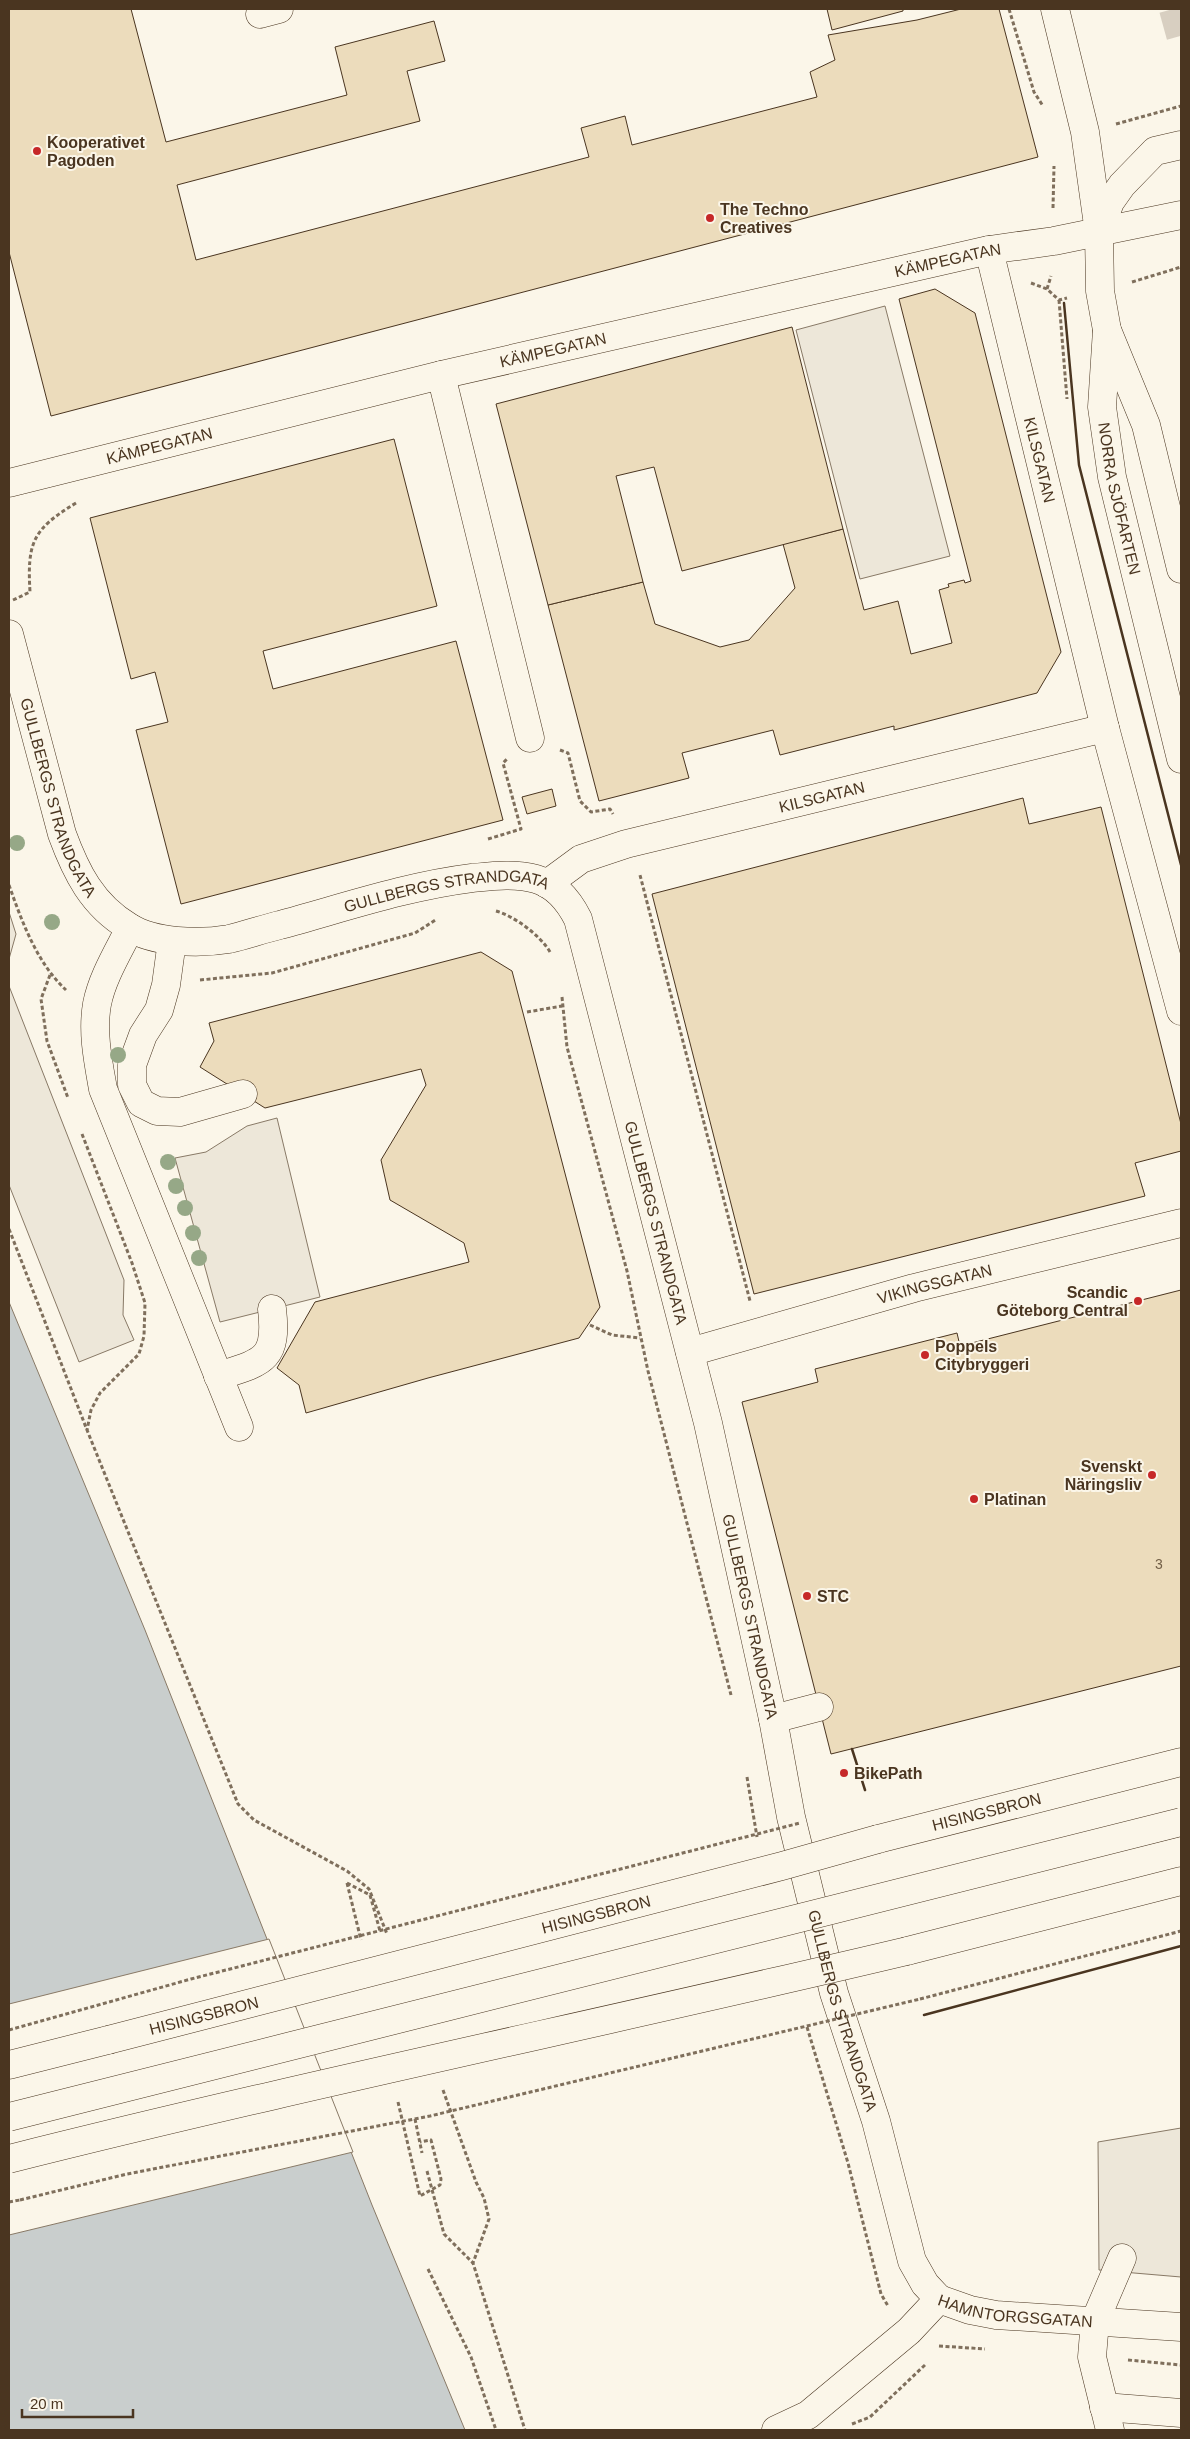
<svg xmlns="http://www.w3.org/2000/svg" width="1190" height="2439" viewBox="0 0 1190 2439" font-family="Helvetica,sans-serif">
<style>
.parking{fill:#ede7d9;stroke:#887966}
.water{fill:#c9cecd;stroke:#887966}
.pier{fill:#fbf6e9;stroke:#887966}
.building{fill:#ecdcbc;stroke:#4a3520}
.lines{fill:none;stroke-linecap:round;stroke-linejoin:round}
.highway-tunnel{stroke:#d8cfc1;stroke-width:28;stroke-dasharray:28 14;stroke-linecap:butt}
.minor-casing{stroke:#4a3520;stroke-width:29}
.major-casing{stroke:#4a3520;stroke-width:29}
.highway-casing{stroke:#4a3520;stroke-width:29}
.path{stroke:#7f6f5c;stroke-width:3;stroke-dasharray:4 2.5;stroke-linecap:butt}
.minor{stroke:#fbf6e9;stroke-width:28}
.major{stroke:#fbf6e9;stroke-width:28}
.highway{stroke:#fbf6e9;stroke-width:28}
.tram{stroke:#4a3520;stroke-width:1}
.minor-bridge-casing{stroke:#4a3520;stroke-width:29;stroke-linecap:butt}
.major-bridge-casing{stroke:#4a3520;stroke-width:29;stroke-linecap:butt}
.path-bridge{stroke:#7f6f5c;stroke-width:3;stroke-dasharray:4 2.5;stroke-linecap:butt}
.minor-bridge{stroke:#fbf6e9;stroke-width:28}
.major-bridge{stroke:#fbf6e9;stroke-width:28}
.wall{stroke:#4a3520;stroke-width:2.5}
.tree{fill:#96a887}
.poi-dot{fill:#c62828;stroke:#fbf6e9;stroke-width:2}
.labels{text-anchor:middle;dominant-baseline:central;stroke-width:4;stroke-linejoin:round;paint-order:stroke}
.number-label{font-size:14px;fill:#725f47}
.poi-label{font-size:16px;font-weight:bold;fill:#4a3520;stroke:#fbf6e9;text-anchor:start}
.street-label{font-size:16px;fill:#4a3520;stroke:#fbf6e9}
</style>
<rect width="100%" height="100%" fill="#fbf6e9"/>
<g class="parking">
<polygon points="885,306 950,556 860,579 796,330"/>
<polygon points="9,912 16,934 9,959"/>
<polygon points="9,986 124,1280 123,1315 134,1340 79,1362 9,1185"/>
<polygon points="277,1118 320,1297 220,1322 175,1158 206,1152 247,1126"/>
<polygon points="1181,2128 1181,2277 1099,2270 1098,2142"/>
</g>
<polygon class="water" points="9,1302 145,1630 372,2205 465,2430 9,2430"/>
<polygon class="pier" points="269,1939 353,2152 9,2235 9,2004"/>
<g class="building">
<polygon points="9,9 131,9 166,142 347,95 335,47 434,21 445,61 407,71 420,121 177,185 196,260 589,157 581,128 625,116 632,145 817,97 810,72 835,60 828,35 917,20 961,9 999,9 1038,157 51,416 9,252"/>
<polygon points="827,9 903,9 903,11 832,30"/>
<polygon points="935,289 975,313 1061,652 1037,693 894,730 894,726 780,755 773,730 682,753 689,778 599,801 548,605 643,582 655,624 720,647 749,640 795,588 783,544 843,529 864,610 898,601 911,654 952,643 939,590 949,587 948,584 964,580 965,583 971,581 899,299"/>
<polygon points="792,327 843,529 682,571 654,467 616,476 643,582 548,605 496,404"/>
<polygon points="394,439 437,606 263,651 273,689 456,641 503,820 181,904 136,730 168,722 155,672 131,679 90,518"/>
<polygon points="552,789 556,806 527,814 522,797"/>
<polygon points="1023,798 1029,824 1101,807 1181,1124 1181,1151 1135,1163 1145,1196 754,1294 652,894"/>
<polygon points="481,952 512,971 600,1307 579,1338 428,1378 306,1413 299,1385 277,1368 315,1302 469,1262 464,1243 390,1200 381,1160 426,1085 421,1069 265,1108 200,1067 214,1041 209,1023"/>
<polygon points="1181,1290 1181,1666 831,1754 742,1402 818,1382 815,1369 957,1333 960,1346"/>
</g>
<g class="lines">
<polyline class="highway-tunnel" points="1173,9 1181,38"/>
<g class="minor-casing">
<g id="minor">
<polyline points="260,14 279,9"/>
<polyline points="1099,232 1110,202 1122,185 1155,151 1181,145"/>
<path id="s1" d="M989,250L1105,728L1181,1011"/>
<polyline points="441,375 530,738"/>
<path id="s2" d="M9,483L441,375L989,250L1054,241L1181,215"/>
<path id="s3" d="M9,634L62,834C76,872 92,905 129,927C154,943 199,944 229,939C246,935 263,929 280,925C343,908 407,886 472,878C492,876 515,873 536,879C556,885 569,901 578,919L708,1423L773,1719L791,1817L834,1993L876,2121L912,2261L925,2284L939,2299"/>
<path id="s4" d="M547,884L581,859L626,844L1105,728"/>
<path d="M130,928C118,952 102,978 97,1004C92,1032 98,1061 103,1089L239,1427"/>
<polyline points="172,941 166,985 159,1010 143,1035 132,1065 132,1085 141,1103 157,1111 180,1112 243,1094"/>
<path id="s5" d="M690,1352L914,1288L1181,1223"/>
<path d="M218,1376C263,1362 278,1360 272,1309"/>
<polyline points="773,1719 819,1707"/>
<path id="s6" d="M939,2299L970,2310L996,2315L1181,2327"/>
<polyline points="1104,2407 1181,2413"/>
<polyline points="776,2430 808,2415 909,2331 939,2299"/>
<polyline points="1110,2430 1092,2357 1095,2321 1122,2258"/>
</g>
</g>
<g class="major-casing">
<g id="major">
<path id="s7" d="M1099,232L1100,291L1107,330L1102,407L1112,477L1181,759"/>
<path id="s8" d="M878,1839L1181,1762"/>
<polyline points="907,1951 1181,1881"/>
<polyline points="9,2065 108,2040"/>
</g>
</g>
<g class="highway-casing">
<g id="highway">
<polyline points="1055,9 1085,132 1099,232"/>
<polyline points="1107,330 1146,425 1181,569"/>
</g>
</g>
<g class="path">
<polyline points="1009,9 1034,92 1043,106"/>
<polyline points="1116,124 1181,106"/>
<polyline points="1053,208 1054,166"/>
<polyline points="1132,282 1181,267"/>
<polyline points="1031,283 1047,289 1059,300 1067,298"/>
<polyline points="1047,289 1051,276"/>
<polyline points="1059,300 1067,399"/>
<path d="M13,600L30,592C27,542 33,529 76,503"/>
<polyline points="560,750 568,753 580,801 591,812 610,809 613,814"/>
<polyline points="488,839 521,829 503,763 507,759"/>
<polyline points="640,875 750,1301"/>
<path d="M9,885C22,922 37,963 66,990"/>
<path d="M496,911C514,916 540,935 550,952"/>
<polyline points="50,975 41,999 47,1041 68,1098"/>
<polyline points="200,980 272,973 415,933 437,919"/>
<polyline points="562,997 567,1047 627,1271 648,1371 731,1695"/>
<polyline points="527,1012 562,1006"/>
<polyline points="82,1134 132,1263 145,1303 144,1336 139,1354 100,1393 91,1410 87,1430"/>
<polyline points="9,1229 87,1430 238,1804 254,1820 347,1871 369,1889 387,1934"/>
<polyline points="590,1325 612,1335 640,1338"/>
<polyline points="747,1777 757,1837"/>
<polyline points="347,1883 361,1940"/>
<polyline points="347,1883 370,1895 380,1931"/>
<polyline points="920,1999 1181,1931"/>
<polyline points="807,2027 848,2163 881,2294 888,2306"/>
<polyline points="443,2090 476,2182 484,2198 489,2219 473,2263 525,2430"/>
<polyline points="398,2102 420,2196 440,2185 441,2179 431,2140 420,2142"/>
<polyline points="415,2119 422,2153"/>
<polyline points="427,2171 444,2234 473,2263"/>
<polyline points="9,2202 20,2200"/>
<polyline points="428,2269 471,2357 496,2430"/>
<polyline points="939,2346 985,2349"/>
<polyline points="1128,2360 1181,2365"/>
<polyline points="852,2424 870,2417 926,2364"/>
</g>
<use href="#minor" class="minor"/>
<use href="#major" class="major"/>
<use href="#highway" class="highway"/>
<g class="tram">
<polyline points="9,2105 1181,1810"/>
<polyline points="9,2127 1181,1836"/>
</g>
<g class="minor-bridge-casing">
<polyline id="minor-bridge" points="9,2117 1181,1822"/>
</g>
<g class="major-bridge-casing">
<g id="major-bridge">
<path id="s9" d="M108,2040L782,1866L878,1839"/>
<path d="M9,2159C307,2084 608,2022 907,1951"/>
</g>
</g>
<g class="path-bridge">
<polyline points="9,2030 191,1979 800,1823"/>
<polyline points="20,2200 127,2174 430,2116 920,1999"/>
</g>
<use href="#minor-bridge" class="minor-bridge"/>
<use href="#major-bridge" class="major-bridge"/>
<g class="wall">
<polyline points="1064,303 1079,465 1181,865"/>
<polyline points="852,1749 865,1790"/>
<polyline points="924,2015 1181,1946"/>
</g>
</g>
<g class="tree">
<circle cx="17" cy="843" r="8"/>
<circle cx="52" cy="922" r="8"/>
<circle cx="118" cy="1055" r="8"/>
<circle cx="168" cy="1162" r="8"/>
<circle cx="176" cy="1186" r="8"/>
<circle cx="185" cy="1208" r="8"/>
<circle cx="193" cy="1233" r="8"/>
<circle cx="199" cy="1258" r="8"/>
</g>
<g class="poi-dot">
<circle cx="37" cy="151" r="5"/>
<circle cx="710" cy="218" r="5"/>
<circle cx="1138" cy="1301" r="5"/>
<circle cx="925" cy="1355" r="5"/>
<circle cx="1152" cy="1475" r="5"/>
<circle cx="974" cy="1499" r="5"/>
<circle cx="807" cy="1596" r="5"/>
<circle cx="844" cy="1773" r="5"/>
</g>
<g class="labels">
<g class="number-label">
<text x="1159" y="1564">3</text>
</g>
<g class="poi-label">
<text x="47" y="142">Kooperativet<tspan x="47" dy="18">Pagoden</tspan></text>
<text x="720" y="209">The Techno<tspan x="720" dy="18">Creatives</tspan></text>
<text x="1128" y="1292" text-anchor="end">Scandic<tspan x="1128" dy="18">Göteborg Central</tspan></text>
<text x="935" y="1346">Poppels<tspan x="935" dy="18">Citybryggeri</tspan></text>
<text x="1142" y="1466" text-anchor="end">Svenskt<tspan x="1142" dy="18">Näringsliv</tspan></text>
<text x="984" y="1499">Platinan</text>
<text x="817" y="1596">STC</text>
<text x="854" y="1773">BikePath</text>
</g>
<g class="street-label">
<text stroke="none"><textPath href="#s2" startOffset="965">KÄMPEGATAN</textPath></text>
<text stroke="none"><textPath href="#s2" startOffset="560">KÄMPEGATAN</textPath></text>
<text stroke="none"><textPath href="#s2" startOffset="155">KÄMPEGATAN</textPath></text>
<text stroke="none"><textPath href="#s1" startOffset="216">KILSGATAN</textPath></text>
<text stroke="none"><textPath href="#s7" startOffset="269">NORRA SJÖFARTEN</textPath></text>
<text stroke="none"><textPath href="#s3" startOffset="171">GULLBERGS STRANDGATA</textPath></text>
<text stroke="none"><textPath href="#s4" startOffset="291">KILSGATAN</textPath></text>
<text stroke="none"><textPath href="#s3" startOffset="651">GULLBERGS STRANDGATA</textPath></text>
<text stroke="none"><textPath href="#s3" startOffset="1115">GULLBERGS STRANDGATA</textPath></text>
<text stroke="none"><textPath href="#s5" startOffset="254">VIKINGSGATAN</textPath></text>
<text stroke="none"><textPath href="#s3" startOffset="1520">GULLBERGS STRANDGATA</textPath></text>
<text stroke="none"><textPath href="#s8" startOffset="112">HISINGSBRON</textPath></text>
<text stroke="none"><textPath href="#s9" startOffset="504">HISINGSBRON</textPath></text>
<text stroke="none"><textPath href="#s3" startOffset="1925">GULLBERGS STRANDGATA</textPath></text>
<text stroke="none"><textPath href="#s9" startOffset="99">HISINGSBRON</textPath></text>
<text stroke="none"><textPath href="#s6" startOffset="78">HAMNTORGSGATAN</textPath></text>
</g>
</g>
<rect width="1190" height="2439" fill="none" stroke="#4a3520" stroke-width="20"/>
<path d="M22 2409v8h111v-8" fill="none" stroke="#4a3520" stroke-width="2.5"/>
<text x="30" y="2409" font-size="15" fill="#4a3520" stroke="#fbf6e9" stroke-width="4" paint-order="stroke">20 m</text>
</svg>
